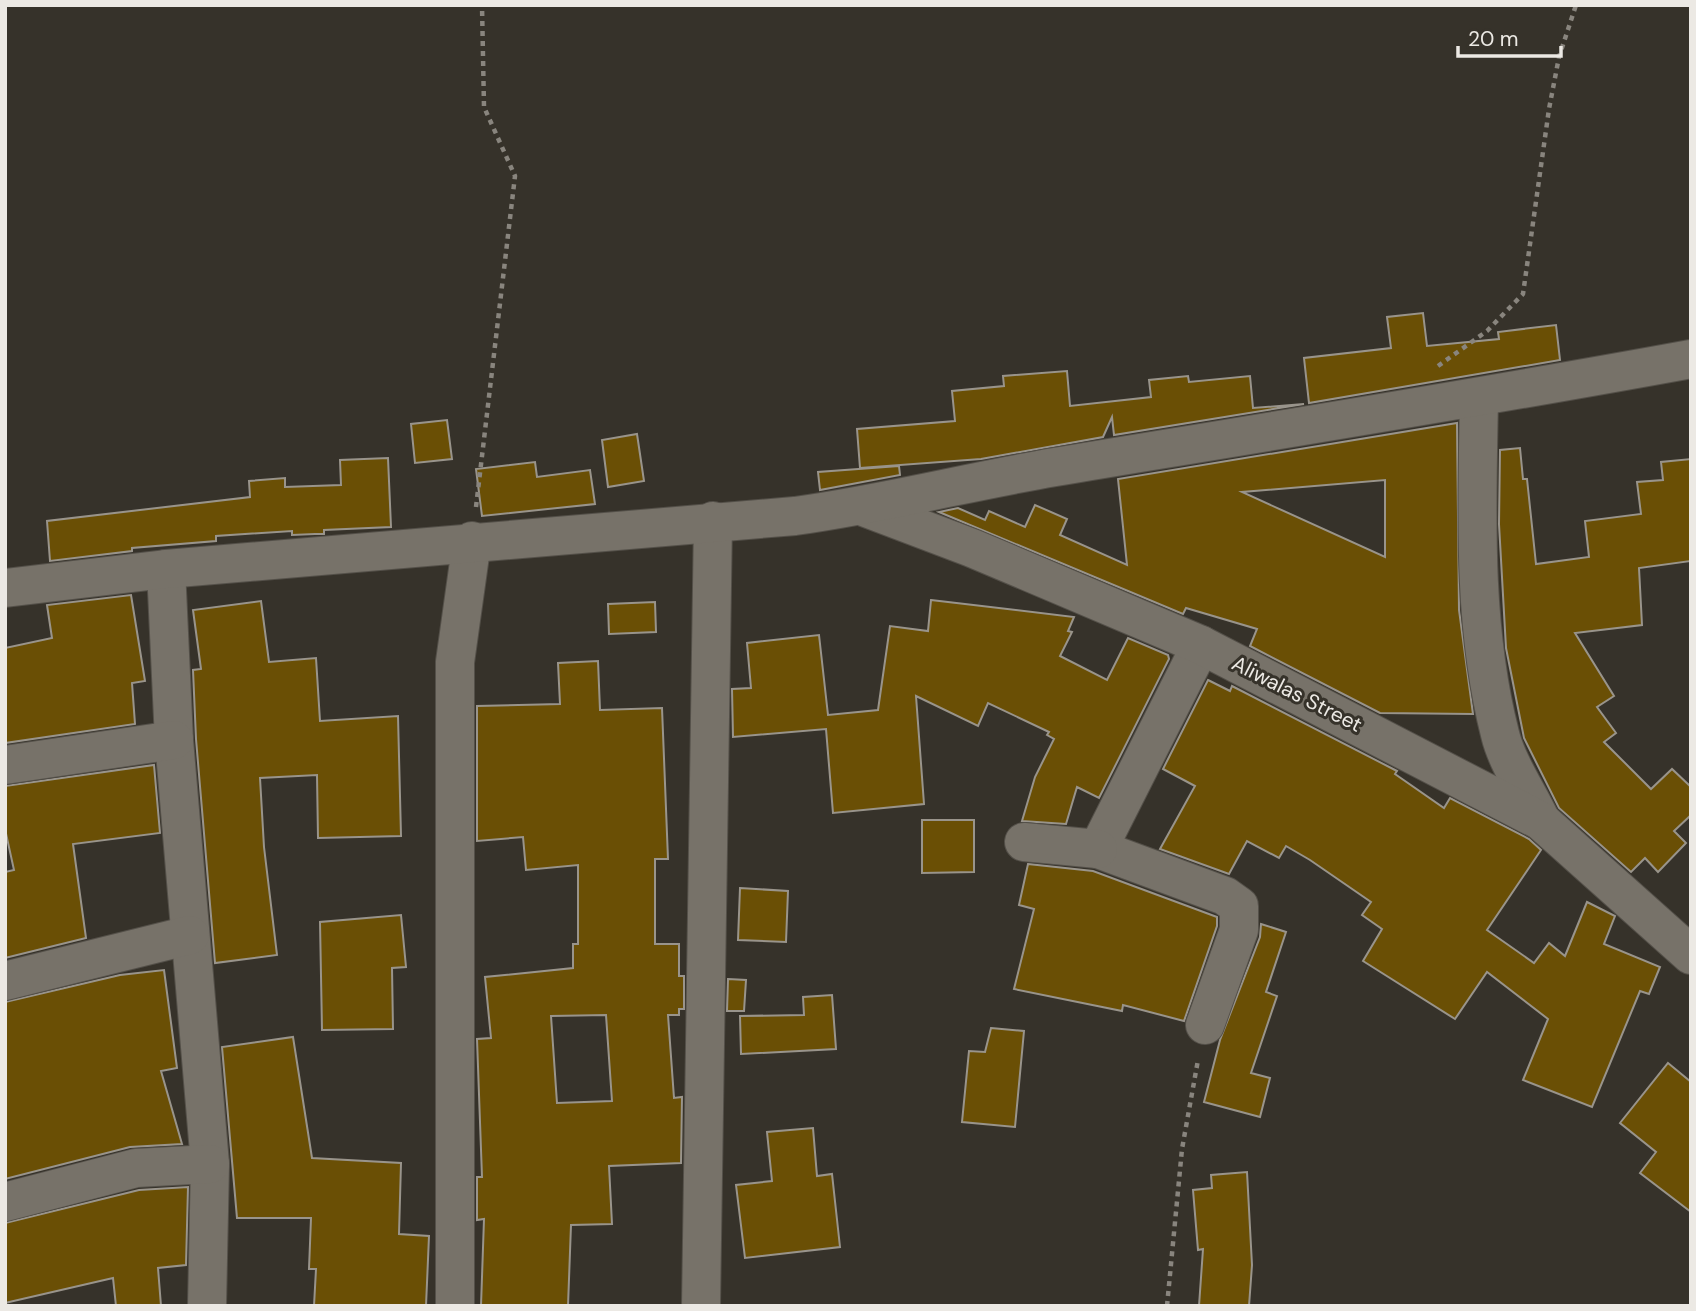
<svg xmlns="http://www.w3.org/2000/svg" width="1696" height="1311" viewBox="0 0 1696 1311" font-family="'DM Sans',sans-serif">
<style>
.building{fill:#6a4f05;stroke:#99948b;stroke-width:2;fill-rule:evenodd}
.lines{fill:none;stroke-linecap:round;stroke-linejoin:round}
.street-casing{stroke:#545049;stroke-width:40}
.secondary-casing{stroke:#545049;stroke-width:40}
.path{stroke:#89857e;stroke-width:4.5;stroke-dasharray:5 5;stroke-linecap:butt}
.street{stroke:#777269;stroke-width:38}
.secondary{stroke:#777269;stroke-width:38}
.labels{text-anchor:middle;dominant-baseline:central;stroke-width:6;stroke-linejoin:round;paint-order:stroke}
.street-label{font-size:21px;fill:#ece9e4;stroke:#36322a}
</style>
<rect width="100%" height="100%" fill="#36322a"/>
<g class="building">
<polygon points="1423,313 1427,346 1499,339 1498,332 1556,325 1560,360 1309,403 1304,358 1391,348 1387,317"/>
<polygon points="1067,371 1070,406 1151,397 1149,380 1188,376 1189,382 1250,376 1253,408 1304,404 1114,435 1112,417 1103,437 981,459 860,468 857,429 955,421 952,391 1004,386 1003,376"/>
<polygon points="447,420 452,459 415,463 411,424"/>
<path d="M1457,423L1459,610L1473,714L1380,713L1250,646L1257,629L1186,608L1183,614L939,512L958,508L985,520L989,511L1025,527L1035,505L1067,519L1060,535L1127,565L1118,479ZM1385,480V557L1242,492Z"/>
<polygon points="637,434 644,481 608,487 602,440"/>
<polygon points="1520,448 1523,479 1527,479 1536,564 1589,557 1585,521 1641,514 1637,482 1663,480 1661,462 1691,459 1691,561 1639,568 1642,625 1575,633 1614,696 1597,707 1616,733 1604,742 1651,789 1672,769 1691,787 1691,815 1674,831 1686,843 1658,872 1645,858 1631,872 1559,808 1524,738 1506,648 1499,524 1500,450"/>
<polygon points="388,458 391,527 324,530 324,534 315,534 292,535 292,531 216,536 216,541 132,548 132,551 50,561 47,521 250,497 249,481 285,478 285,487 341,485 340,460"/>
<polygon points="535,462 537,477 590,470 595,504 482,516 476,469"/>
<polygon points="899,466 900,475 820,490 818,472"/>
<polygon points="131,595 145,681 132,683 135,724 5,743 5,648 52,638 47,605"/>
<polygon points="931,600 1074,617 1068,631 1072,632 1060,656 1107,680 1128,638 1168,655 1169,659 1099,798 1077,787 1066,824 1022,821 1035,777 1054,739 1047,735 1049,732 988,703 978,726 916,696 924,804 833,813 826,729 733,737 732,689 751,688 747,643 819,635 828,715 878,710 890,626 928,631"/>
<polygon points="261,601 269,662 316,658 320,721 398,716 401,836 318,838 317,775 260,778 264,847 277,955 215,963 196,739 193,670 201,669 193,610"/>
<polygon points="655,602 656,632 609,634 608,604"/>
<path d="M598,661L600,710L662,708L668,859H655V944H679V976H684V1009H679V1015H668L674,1098L682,1097L681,1163L609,1166L612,1224L571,1225L568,1306H481L484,1219L477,1220V1177H482L477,1039L491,1038L485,977L573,968V944H578V865L526,870L523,837L477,841V706L560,704L558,663ZM606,1015L612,1101L557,1103L551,1016Z"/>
<polygon points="1208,680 1230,691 1232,686 1397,771 1395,774 1444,808 1450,798 1529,839 1541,850 1487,930 1534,963 1549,943 1565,956 1587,902 1615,916 1604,944 1660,967 1649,994 1640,991 1592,1107 1523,1080 1548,1019 1487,972 1455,1019 1363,961 1382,929 1362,915 1371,902 1310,860 1286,846 1279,858 1247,841 1229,874 1160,849 1195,786 1163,769"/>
<polygon points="154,765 160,833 73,844 86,938 5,958 5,872 14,870 5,829 5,786"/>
<polygon points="922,820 974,820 974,872 922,873"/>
<polygon points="1028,864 1093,871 1217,917 1217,926 1184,1021 1123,1005 1122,1011 1014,989 1034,909 1019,905"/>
<polygon points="740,888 788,891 786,942 738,940"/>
<polygon points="401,915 406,967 392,968 393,1029 322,1030 320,922"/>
<polygon points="1261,924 1286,932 1266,992 1277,996 1251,1073 1270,1078 1260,1117 1204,1102 1220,1040 1260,937"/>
<polygon points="164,970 177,1068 161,1071 182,1144 130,1147 5,1179 5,1002 120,975"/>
<polygon points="728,979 746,980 744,1011 727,1011"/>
<polygon points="832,995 836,1049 741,1054 740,1016 804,1015 803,997"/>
<polygon points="991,1028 1024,1031 1015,1127 962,1122 969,1051 985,1052"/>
<polygon points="293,1037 312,1158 401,1163 399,1234 429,1236 426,1306 314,1306 316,1269 309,1269 311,1218 237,1218 222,1047"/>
<polygon points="1668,1063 1691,1082 1691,1212 1640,1173 1656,1152 1620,1123"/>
<polygon points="813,1128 817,1176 832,1174 840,1247 745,1258 736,1185 772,1181 767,1132"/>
<polygon points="1247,1172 1252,1265 1249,1306 1199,1306 1203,1249 1198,1250 1193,1190 1212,1188 1211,1175"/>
<polygon points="188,1187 186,1265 158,1268 161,1306 116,1306 113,1278 5,1303 5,1223 139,1190"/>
</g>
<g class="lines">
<g class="street-casing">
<g id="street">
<path d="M1479,398C1477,509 1472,625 1500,734C1507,763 1528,793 1541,821"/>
<polyline points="166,569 174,740 210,1164 207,1306"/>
<polyline points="1201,645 1098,849 1225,896 1239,906 1239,930 1205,1025"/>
<polyline points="5,765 174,740"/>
<polyline points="1024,842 1098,849"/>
<polyline points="5,981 190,935"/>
<polyline points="5,1202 136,1168 210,1164"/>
<polyline points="455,1306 455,662 472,541"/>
<polyline points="701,1306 713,521"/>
</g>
</g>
<g class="secondary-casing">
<g id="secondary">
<polyline points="861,506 972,548 1201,645 1541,821 1691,955"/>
<path d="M5,588L166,569L795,516C882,504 968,482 1055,467C1267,432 1479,398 1691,359"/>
</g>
</g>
<g class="path">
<polyline points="1438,366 1487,331 1523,294 1549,109 1559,57 1576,5"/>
<polyline points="476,507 515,176 484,107 482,5"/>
<polyline points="1167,1306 1182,1149 1198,1060"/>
</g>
<use href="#street" class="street"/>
<use href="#secondary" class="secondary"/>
</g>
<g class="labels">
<g class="street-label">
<text transform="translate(1297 694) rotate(27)">Aliwalas Street</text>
</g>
</g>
<rect width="1696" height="1311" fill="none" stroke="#ece9e4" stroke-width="14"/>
<path d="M1458 46v10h103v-10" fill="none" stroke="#ece9e4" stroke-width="3.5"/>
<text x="1468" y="46" font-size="21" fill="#ece9e4" stroke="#36322a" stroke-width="5" paint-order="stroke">20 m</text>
</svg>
